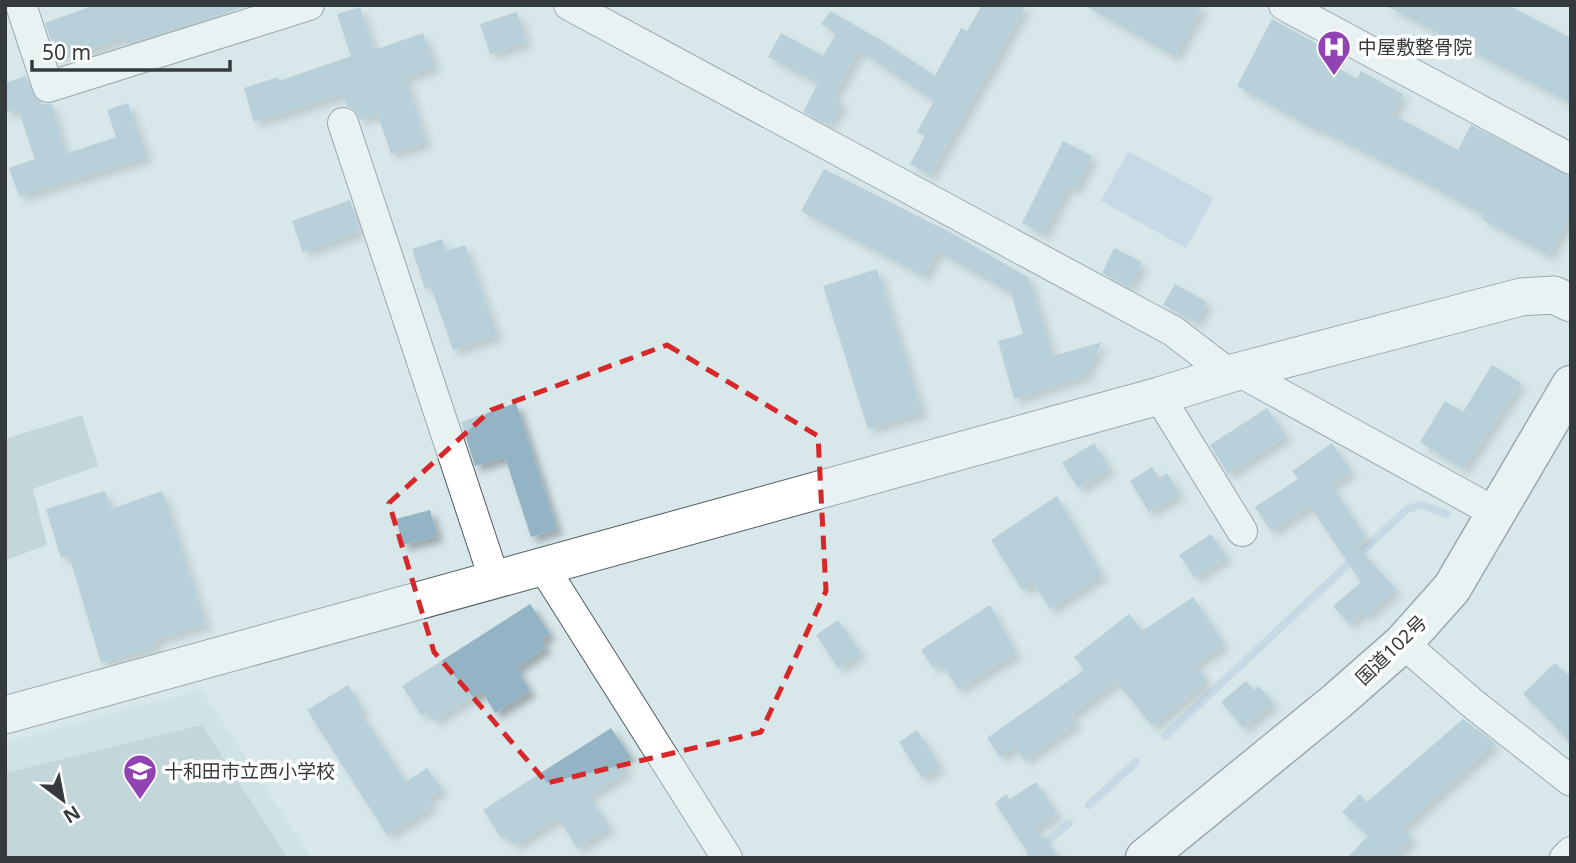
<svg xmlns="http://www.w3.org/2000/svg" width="1576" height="863" viewBox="0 0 1576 863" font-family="'Noto Sans','Noto Sans JP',sans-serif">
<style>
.built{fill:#c3dde2}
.green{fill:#abc4c9}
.water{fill:#b2c8e1}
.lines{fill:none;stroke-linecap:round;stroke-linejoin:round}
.stream{stroke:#b2c8e1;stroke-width:8}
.building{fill:#93b4c5;filter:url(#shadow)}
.minor-casing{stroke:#505e61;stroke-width:32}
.tertiary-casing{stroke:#505e61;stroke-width:39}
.trunk-casing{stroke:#505e61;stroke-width:41}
.minor{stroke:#fff;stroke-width:30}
.tertiary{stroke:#fff;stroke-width:37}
.trunk{stroke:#fff;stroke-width:38}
.marked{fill:none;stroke:#d62828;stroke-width:5;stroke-dasharray:14 9;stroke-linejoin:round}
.labels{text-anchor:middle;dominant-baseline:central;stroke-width:7;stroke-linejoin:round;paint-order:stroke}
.poi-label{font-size:19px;fill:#353b3d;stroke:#fff;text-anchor:start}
.street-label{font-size:19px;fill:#353b3d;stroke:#fff}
</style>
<defs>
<filter id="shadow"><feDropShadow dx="6" dy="6" stdDeviation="3.5" flood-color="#0004"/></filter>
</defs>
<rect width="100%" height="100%" fill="#d7e7ea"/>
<polygon class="built" points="201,690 312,858 5,858 5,743"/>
<g class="green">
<polygon points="82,415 98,466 33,489 47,545 6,560 5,439"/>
<polygon points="202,725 288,858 5,858 5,773"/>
</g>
<polygon class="water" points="1128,151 1214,198 1186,248 1101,201"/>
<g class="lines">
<g class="stream">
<polyline points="1165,736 1407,509 1422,505 1446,514"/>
<polyline points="1089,805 1136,762"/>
<polyline points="1029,858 1069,823"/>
</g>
</g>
<g class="building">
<polygon points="95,5 244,5 244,7 126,44 124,37 81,53 79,48 56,56 45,23"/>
<polygon points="982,5 1026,5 930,175 910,164 925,136 917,132 934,101 859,50 833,97 842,102 829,125 803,112 818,83 768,57 781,33 823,56 836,34 821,24 830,11 879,39 935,76 961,28 967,31"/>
<polygon points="1084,5 1203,5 1175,56"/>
<polygon points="1385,5 1508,5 1571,38 1571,103"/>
<polygon points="360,7 374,50 423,33 435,67 405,77 426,142 391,154 377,113 360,120 355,110 347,106 343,94 254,122 244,88 278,77 279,81 351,56 337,14"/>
<polygon points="517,12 526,42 490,54 480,24"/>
<polygon points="1272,19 1319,45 1314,54 1357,79 1361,71 1403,94 1392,114 1458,150 1471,125 1571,176 1571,214 1549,255 1482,219 1484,215 1430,185 1319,129 1318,131 1237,86"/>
<polygon points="26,76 36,99 42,104 52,104 65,154 116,137 107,110 128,103 147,157 19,196 9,168 35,159 18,109 5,113 5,83"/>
<polygon points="1063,141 1092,156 1075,189 1068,186 1043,234 1022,223"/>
<polygon points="824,169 955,235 1029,278 1053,356 1102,342 1085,375 1014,399 998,341 1023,334 1011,293 938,251 924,276 801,211"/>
<polygon points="350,200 360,231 303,252 292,221"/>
<polygon points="442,239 446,251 465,245 497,335 453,350 431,287 425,289 412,249"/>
<polygon points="1114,248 1142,262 1129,287 1102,273"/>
<polygon points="877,269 922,412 868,429 823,286"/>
<polygon points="1175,284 1207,302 1196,322 1163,305"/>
<polygon points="1492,365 1521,383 1463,469 1420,442 1445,401 1463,412"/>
<polygon points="516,403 557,529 531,537 505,457 475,466 461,422"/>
<polygon points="1267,408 1286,436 1228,474 1210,445"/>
<polygon points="1094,443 1110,469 1078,488 1062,463"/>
<polygon points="1332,443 1351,471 1331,485 1366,538 1356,545 1396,589 1366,616 1362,612 1349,624 1333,606 1361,582 1310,506 1271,531 1255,507 1298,479 1292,471"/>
<polygon points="1152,467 1159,478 1167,473 1179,494 1149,512 1130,481"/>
<polygon points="105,491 111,509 162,491 206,624 154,640 156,647 101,663 69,555 61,558 46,509"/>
<polygon points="1057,496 1102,575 1050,609 1033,583 1022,590 991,540"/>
<polygon points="430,510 437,536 403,545 396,519"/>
<polygon points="1211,534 1226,557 1195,578 1179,555"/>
<polygon points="1193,597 1224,644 1195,664 1207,681 1152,726 1116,681 1071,715 1076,723 1024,760 1015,747 1000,757 987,738 1084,670 1074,657 1129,614 1142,631"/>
<polygon points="530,604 550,634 541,639 546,647 516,668 530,691 495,713 482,691 433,721 427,711 421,715 402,686"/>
<polygon points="990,605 1016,653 958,689 941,663 933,668 921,650"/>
<polygon points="838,620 861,653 838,668 816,635"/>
<polygon points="1555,663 1571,678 1571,743 1523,694"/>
<polygon points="1246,681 1254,690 1259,686 1273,703 1243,728 1221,702"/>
<polygon points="348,685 363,710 360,712 406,782 427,768 442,789 428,799 432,806 387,835 307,710"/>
<polygon points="1463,719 1495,743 1402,828 1412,838 1393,858 1347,858 1368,836 1342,812 1360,794 1367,802"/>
<polygon points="611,728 631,758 622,763 627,771 589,796 610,827 577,848 558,818 514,845 507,836 502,839 483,810"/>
<polygon points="917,730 940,767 922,778 899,742"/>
<polygon points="1036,782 1057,814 1035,828 1060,858 1031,858 995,803 1006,794 1010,799"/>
</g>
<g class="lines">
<g class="minor-casing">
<g id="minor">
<polyline points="21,5 48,87 309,5"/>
<polyline points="569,5 1173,331 1229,374"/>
<polyline points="1284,5 1571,159"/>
<polyline points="343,123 494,578"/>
<polyline points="1242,373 1496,513"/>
<polyline points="1159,396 1242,531"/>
<polyline points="542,565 727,858"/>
<polyline points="1403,643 1472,703 1571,781"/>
<polyline points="1565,858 1571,852"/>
</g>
</g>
<g class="tertiary-casing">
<polyline id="tertiary" points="5,715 1159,396 1229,374 1521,297 1554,295 1571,303"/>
</g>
<g class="trunk-casing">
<polyline id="trunk" points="1145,858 1337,701 1403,643 1452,588 1571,385"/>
</g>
<use href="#minor" class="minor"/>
<use href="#tertiary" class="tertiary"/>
<use href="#trunk" class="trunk"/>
</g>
<path d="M0 0H1576V863H0ZM667,345L818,436L826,591L761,732L547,783L434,652L389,503L491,410Z" fill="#d7e7ea" fill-opacity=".55" fill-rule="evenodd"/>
<path class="marked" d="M667,345L818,436L826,591L761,732L547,783L434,652L389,503L491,410Z"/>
<defs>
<g id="hospital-pin" transform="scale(1.75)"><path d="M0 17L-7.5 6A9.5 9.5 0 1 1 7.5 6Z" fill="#9142b3" stroke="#fff"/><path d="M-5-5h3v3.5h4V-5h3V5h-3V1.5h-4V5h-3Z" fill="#fff"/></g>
<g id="school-pin" transform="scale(1.75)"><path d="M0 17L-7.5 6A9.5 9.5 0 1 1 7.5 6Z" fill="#9142b3" stroke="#fff"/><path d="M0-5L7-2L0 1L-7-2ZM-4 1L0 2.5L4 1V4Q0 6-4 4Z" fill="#fff"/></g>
</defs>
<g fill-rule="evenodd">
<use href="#hospital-pin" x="1334" y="47"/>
<use href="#school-pin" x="140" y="771"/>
</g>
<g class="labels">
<g class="poi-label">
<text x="1358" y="47">中屋敷整骨院</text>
<text x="164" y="771">十和田市立西小学校</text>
</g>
<g class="street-label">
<text transform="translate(1391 650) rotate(-44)">国道102号</text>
</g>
</g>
<rect width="1576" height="863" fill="none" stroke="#353b3d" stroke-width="14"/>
<g transform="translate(63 800) rotate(148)" stroke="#ffffff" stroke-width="5" paint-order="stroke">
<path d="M0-5L12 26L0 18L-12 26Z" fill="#353b3d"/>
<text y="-10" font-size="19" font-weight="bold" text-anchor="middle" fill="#353b3d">N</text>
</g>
<path d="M32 60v10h198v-10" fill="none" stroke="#353b3d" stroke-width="3.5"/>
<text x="42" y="60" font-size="21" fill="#353b3d" stroke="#ffffff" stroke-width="5" paint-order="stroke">50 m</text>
</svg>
